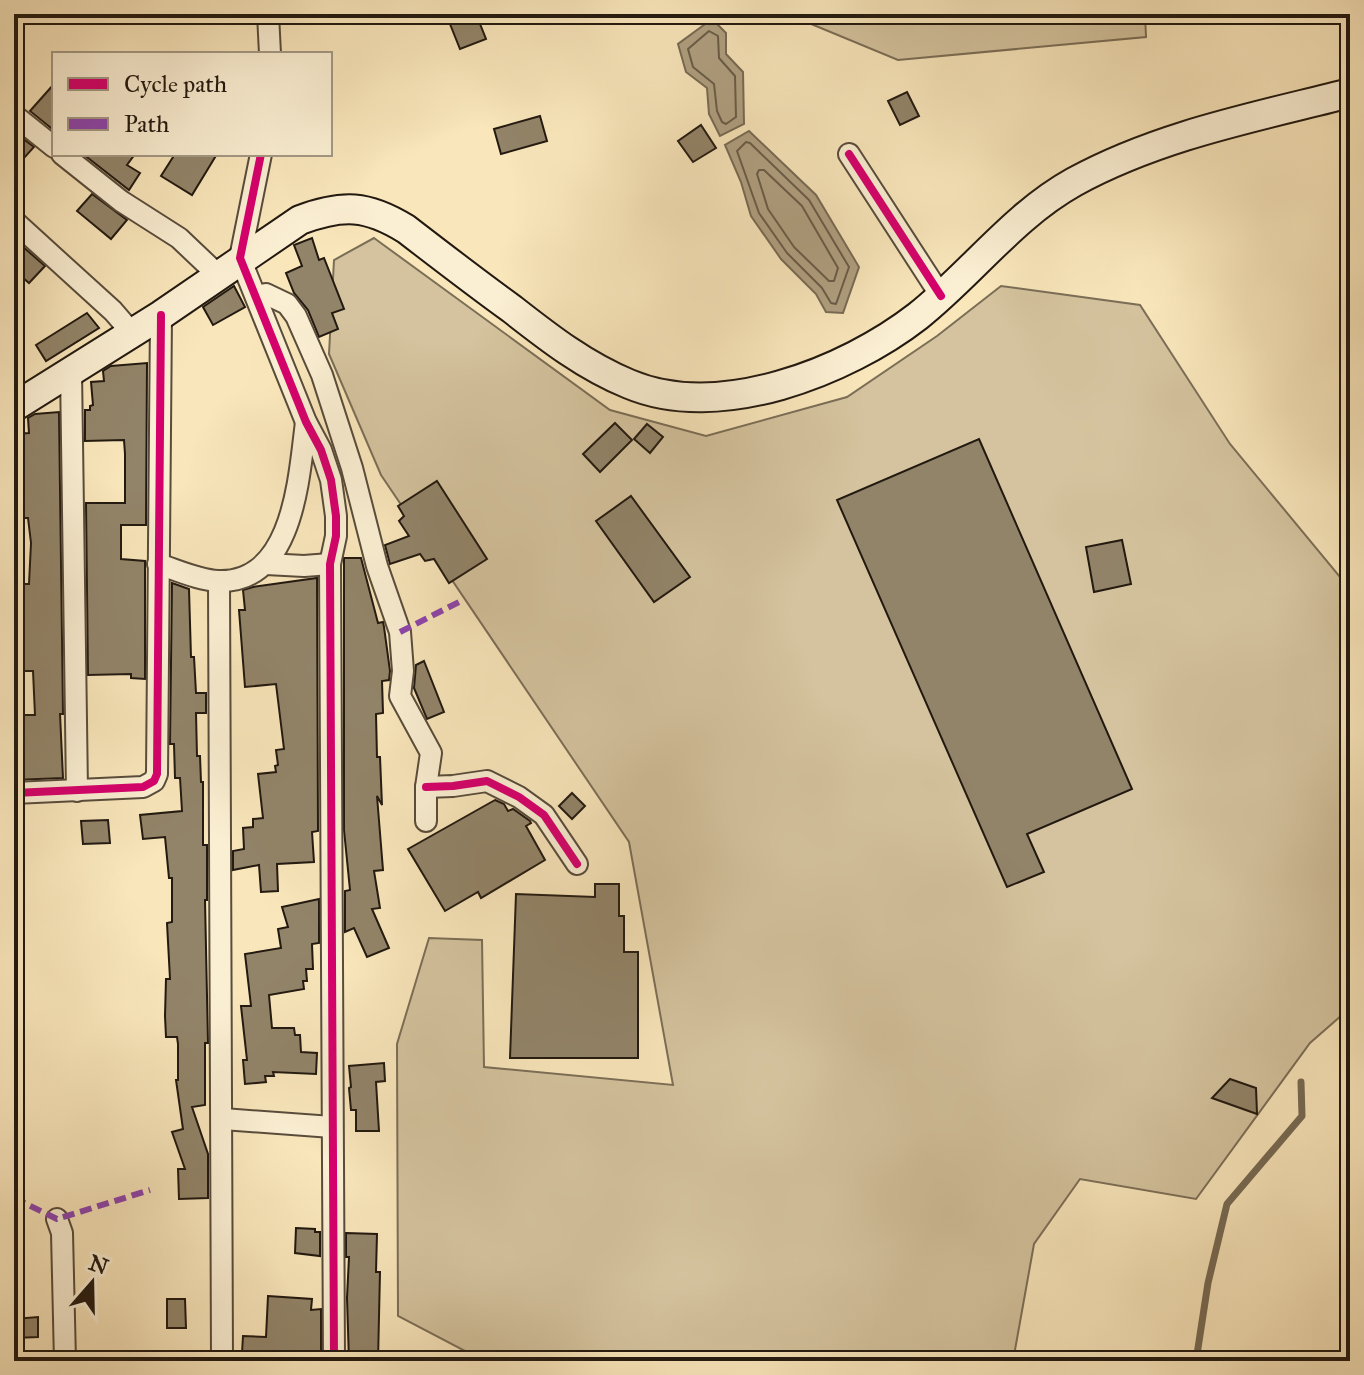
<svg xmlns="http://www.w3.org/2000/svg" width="1364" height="1375" viewBox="0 0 1364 1375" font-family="'IM FELL Great Primer',serif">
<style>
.green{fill:#d4c39e;stroke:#7b6e57;stroke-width:2}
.water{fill:#b0a081;stroke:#776a54;stroke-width:2}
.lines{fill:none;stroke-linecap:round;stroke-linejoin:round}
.shore{stroke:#695c48;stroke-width:2}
.stream{stroke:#776a54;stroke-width:7}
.building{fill:#928469;stroke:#221910;stroke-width:2}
.minor-casing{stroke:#584c3b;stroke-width:24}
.secondary-casing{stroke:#221910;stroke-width:32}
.minor{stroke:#fbefd3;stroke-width:20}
.secondary{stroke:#fbefd3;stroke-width:28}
.quiet{stroke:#8e44ad;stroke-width:6;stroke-dasharray:12 6;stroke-linecap:butt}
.cycleway-casing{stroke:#fbefd3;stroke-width:13}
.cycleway{stroke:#d6006c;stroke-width:8}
</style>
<rect width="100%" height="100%" fill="#f9e6bb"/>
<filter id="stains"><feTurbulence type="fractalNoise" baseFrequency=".0025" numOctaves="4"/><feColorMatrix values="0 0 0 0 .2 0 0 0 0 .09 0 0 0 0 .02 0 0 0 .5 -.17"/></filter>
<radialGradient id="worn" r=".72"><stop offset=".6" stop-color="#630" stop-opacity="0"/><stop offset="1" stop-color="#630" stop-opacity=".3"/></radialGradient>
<g class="green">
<polygon points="787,14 1145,14 1146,37 898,60"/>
<polygon points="374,238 610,410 706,436 847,397 937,336 1001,286 1140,305 1230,444 1350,589 1350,1008 1310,1043 1196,1199 1080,1179 1034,1244 1013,1361 484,1361 398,1316 397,1044 429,938 482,940 484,1067 673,1085 629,842 381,475 329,354 334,260"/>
</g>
<g class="water">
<polygon points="712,19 726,33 726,54 743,72 744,124 720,136 709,114 707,88 686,72 678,44"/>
<polygon points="749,131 816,195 859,267 843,313 826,312 816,294 781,259 751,216 741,182 725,145"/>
</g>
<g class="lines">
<g class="shore">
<polygon points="709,31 718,36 719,58 735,76 736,117 726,124 722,122 717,111 714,84 693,67 688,49"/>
<polygon points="746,142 750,143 809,200 849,267 836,304 831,303 822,288 787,253 759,213 737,151"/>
<polygon points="759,170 764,170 802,206 838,268 834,281 829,281 794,247 768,209 757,174"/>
</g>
<polyline class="stream" points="1196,1361 1208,1283 1227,1204 1302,1116 1301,1082"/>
</g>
<g class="building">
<polygon points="446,14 476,14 486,39 460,49"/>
<polygon points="54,84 54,125 51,128 30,111"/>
<polygon points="907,92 919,116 900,125 888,101"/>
<polygon points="540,116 547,141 501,154 494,129"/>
<polygon points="701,125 716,148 693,162 678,141"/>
<polygon points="14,132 34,147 14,169"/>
<polygon points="83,154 135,154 127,165 140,173 129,190"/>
<polygon points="175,154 217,154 192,195 161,176"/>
<polygon points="92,194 127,220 111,239 77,211"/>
<polygon points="312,238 319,260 324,258 344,309 332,313 338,329 319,337 308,310 294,293 286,273 302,266 294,245"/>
<polygon points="14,239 45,266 29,283 14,270"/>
<polygon points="234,286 245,307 213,325 203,307"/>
<polygon points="87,313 99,328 46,361 36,345"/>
<polygon points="147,363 146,525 121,525 121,559 145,561 145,679 131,678 131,674 88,675 86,503 125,503 125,454 124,440 85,441 85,410 90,410 90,406 93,405 91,382 104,381 103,371 111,366"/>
<polygon points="59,412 63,714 60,714 63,778 14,780 14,715 35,715 33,671 14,671 14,584 29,584 31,543 28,518 14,518 14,434 29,433 28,418 35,414"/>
<polygon points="615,423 632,440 600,472 583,454"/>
<polygon points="647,424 663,437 650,453 634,439"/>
<polygon points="979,439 1132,789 1027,834 1044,872 1007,887 837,500"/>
<polygon points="437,481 487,559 449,583 434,559 425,561 420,554 390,564 385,545 409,536 399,521 404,516 398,506"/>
<polygon points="631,496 690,577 654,602 596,521"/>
<polygon points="1122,540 1131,584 1094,592 1086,547"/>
<polygon points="344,558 361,558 378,623 383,622 384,627 390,671 389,680 382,681 383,713 376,714 377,757 380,757 382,805 377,796 383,870 374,871 380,908 372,909 389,948 367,957 354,928 345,932 345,891 350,890 344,830"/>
<polygon points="317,578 318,831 312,832 314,862 277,864 278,891 261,892 259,865 233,870 233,851 244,849 243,828 253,827 253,819 263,818 258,774 276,772 275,766 278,765 276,750 284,749 276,684 245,687 239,610 245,610 243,590 253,587"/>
<polygon points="172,583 189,589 191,657 194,657 196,693 206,693 206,713 196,713 197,756 200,756 201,782 203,782 203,845 207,845 207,900 205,900 208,1043 205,1043 205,1105 192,1107 208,1154 208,1198 179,1199 178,1169 185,1169 172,1132 183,1129 176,1080 178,1080 178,1044 177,1037 166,1037 165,1016 166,979 170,979 167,923 172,922 172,878 169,878 165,837 143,839 140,815 182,811 180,778 175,778 174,744 170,744"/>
<polygon points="424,661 444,712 427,719 414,688 416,665"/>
<polygon points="572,793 585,806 572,819 559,806"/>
<polygon points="495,800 504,804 508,811 513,809 530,821 531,823 526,826 545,860 481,898 478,892 445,911 408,849"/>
<polygon points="108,820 110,843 83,844 81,821"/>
<polygon points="595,884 619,884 619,916 624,916 624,952 638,952 638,1058 510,1058 516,894 595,897"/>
<polygon points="319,899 319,943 312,944 313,969 306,969 307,981 303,981 304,989 269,995 272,1028 294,1028 295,1035 300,1035 301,1052 317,1053 316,1074 273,1072 274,1076 265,1076 266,1082 245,1084 243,1060 247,1060 241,1006 251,1006 245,954 281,948 278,929 288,927 282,907"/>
<polygon points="384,1063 385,1081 376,1082 379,1131 356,1131 356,1110 351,1110 349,1088 351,1087 349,1066"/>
<polygon points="1230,1079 1256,1088 1257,1114 1212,1098"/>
<polygon points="296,1228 315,1229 315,1232 320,1232 320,1256 295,1253"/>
<polygon points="346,1233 377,1234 376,1272 380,1272 378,1361 349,1361 347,1298 349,1257 346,1257"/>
<polygon points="268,1296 312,1299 311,1310 321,1309 321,1352 283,1356 283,1361 261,1361 260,1354 242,1353 243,1336 266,1337"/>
<polygon points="167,1299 185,1299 186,1328 167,1328"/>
<polygon points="38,1317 38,1337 14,1338 14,1319"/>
</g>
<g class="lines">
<g class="minor-casing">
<g id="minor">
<polyline points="268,14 270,54"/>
<polyline points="14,115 54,147"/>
<polyline points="62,154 121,201 179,238 218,275"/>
<polyline points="261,154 240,258 306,422 321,450 331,480 336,516 336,536 330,564 334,1361"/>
<polyline points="849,154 941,296"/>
<polyline points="14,221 113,311 132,333"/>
<polyline points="256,296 266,294 287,304 296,316 322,375 352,468 377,566 400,632 403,671 400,696 431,753 426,787 426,821"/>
<polyline points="71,371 77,791"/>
<path d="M158,564C177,570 198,580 218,581C294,584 299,476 306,422"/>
<polyline points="266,564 304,566 330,564"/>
<polyline points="219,581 222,1361"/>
<polyline points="426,787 453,786 487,781 519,797 544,815 577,864"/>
<polyline points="14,793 143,787 154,781 157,774 161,315"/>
<polyline points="223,1119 332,1127"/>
<polyline points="57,1219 62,1233 65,1361"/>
</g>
</g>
<g class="secondary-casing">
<path id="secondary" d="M14,407L161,315L300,220C343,204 367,205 406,229C441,256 476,283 512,309C549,338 585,366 629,384C719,422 846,372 918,316C972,273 1013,216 1074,182C1160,135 1256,117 1350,93"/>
</g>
<use href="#minor" class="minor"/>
<use href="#secondary" class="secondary"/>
<g class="quiet">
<polyline points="400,632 461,601"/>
<polyline points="14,1198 57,1219 150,1190"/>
</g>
<g class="cycleway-casing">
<g id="cycleway">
<polyline points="261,154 240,258 306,422 321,450 331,480 336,516 336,536 330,564 334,1361"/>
<polyline points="849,154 941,296"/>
<polyline points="426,787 453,786 487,781 519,797 544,815 577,864"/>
<polyline points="14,793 143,787 154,781 157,774 161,315"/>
</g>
</g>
<use href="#cycleway" class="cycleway"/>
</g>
<rect width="1364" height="1375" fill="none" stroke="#f9e6bb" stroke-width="48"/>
<rect x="16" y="16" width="1332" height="1343" fill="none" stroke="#221910" stroke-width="4"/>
<rect x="24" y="24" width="1316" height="1327" fill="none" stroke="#221910" stroke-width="2"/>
<rect x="52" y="52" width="280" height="104" fill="#fbefd3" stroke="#a49985" stroke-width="2"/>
<rect x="68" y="78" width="40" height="12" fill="#d6006c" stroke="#a49985" stroke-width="2"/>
<text x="124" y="92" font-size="24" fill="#221910">Cycle path</text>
<rect x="68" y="118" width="40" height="12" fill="#8e44ad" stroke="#a49985" stroke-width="2"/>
<text x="124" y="132" font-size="24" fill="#221910">Path</text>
<g transform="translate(92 1283) rotate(20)" stroke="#fbefd3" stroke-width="6" paint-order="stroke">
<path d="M0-6L14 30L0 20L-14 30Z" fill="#221910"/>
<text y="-12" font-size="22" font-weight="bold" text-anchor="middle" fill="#221910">N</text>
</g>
<rect width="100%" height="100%" filter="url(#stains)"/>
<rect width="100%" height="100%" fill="url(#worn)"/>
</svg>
